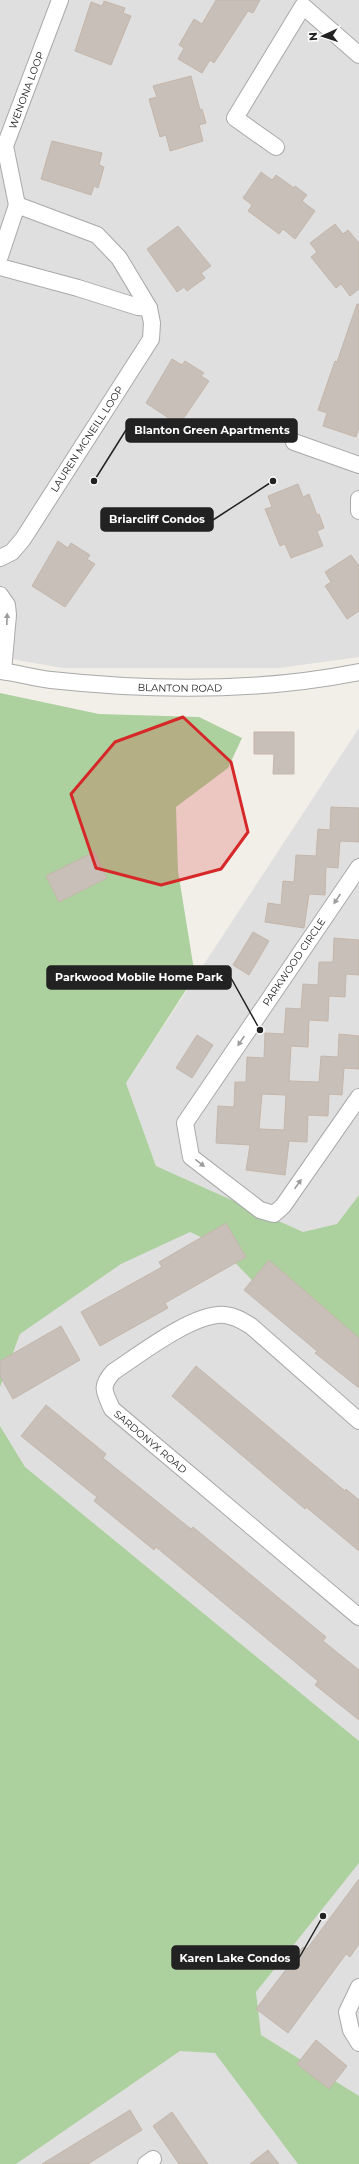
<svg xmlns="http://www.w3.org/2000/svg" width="359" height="2164" viewBox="0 0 359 2164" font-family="Montserrat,sans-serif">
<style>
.residential{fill:#e0dfdf}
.forest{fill:#add19e}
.building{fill:#c7bfb8;stroke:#c4b6ab;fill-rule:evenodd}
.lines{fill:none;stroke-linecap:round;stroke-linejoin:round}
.minor-casing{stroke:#a9a9a9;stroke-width:18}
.minor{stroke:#fff;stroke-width:16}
.oneway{fill:#9c9c9c}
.marked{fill:#d62828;fill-opacity:0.2;stroke:#d62828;stroke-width:3;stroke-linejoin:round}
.labels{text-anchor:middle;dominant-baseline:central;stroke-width:3.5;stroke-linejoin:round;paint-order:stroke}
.street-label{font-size:10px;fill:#222;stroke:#fff}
.leader{fill:none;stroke:#222;stroke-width:1.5}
.callout-dot{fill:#222;stroke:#fff;stroke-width:1.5}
.callout{fill:#222;stroke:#222;stroke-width:1.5}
.callout-label{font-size:11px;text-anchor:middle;font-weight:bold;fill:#fff}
</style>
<rect width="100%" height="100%" fill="#f2efe9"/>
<g class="residential">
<polygon points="0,0 359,0 359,657 279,668 63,668 0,657"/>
<polygon points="359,728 359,1767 0,1462 0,1294 156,1166 126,1083"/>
<polygon points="359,1813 359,2164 2,2164"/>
</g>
<g class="forest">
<polygon points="0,693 99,714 199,717 242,738 228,768 176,807 178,871 195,976 126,1083 156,1166 303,1232 337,1224 359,1195 359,1370 280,1309 218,1245 190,1232 121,1264 20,1334 0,1387"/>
<polygon points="0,1426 25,1467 359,1741 359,1863 256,1992 261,2035 359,2096 359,2164 298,2164 215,2053 180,2051 16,2164 0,2164"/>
</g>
<g class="building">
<polygon points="216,0 260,0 253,13 248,11 214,63 210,60 202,73 178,59 184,48 179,45 194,19 202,24"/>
<polygon points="104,1 125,8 123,13 131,16 111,65 75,51 91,2 102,6"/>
<polygon points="191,76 200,110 202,109 206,123 199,125 203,141 170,151 166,135 160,137 149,99 157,97 153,86"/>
<polygon points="52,141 102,153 99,165 104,167 98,188 94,186 91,195 41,179"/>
<polygon points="261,172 272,180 276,175 294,188 295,186 307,195 302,201 315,211 295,239 283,229 279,234 248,211 252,205 243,198"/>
<polygon points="335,224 343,234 348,230 359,243 359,289 350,296 341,284 336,288 311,257 317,252 310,243"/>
<polygon points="178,226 211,266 201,273 205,278 187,291 184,287 177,292 147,249"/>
<polygon points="357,304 359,304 359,427 356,437 323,426 327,413 318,410 335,361 337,362"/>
<polygon points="172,359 182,365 185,361 204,373 201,376 209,381 179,425 146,403"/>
<polygon points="298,484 303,497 309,494 317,515 319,514 324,528 317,531 323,546 291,558 285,544 280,546 265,509 272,507 268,496"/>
<polygon points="58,541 68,548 71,543 90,555 87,559 95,564 65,607 32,586"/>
<polygon points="351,555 359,566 359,611 347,619 325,586 331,582 325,572"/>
<polygon points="254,732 294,732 294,774 273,774 274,754 254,754"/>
<polygon points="331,807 359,808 359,842 340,841 338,868 326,867 325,895 309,894 304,928 265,922 268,903 281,905 283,881 294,882 296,855 316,856 318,829 330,830"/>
<polygon points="94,852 107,878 59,902 46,876"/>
<polygon points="253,932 269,941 249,975 233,965"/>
<path d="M334,938L359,940V975L346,974L345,997L329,996L328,1021L309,1020L308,1047L291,1046L289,1081L319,1082L321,1056L338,1057L339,1034L359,1036V1069L344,1068L342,1095L329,1094L328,1116L308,1115L307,1142L289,1141L285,1175L246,1170L250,1145L216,1143L218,1106L234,1107L235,1082H246L247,1057L264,1058L265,1033L284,1034L286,1008L301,1009L303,984L318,985L319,962H333ZM262,1094L286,1095L284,1130L259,1129Z"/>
<polygon points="197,1035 213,1045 192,1078 176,1068"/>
<polygon points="226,1223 246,1257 165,1303 168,1308 100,1346 81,1312 162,1267 159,1262"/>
<polygon points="269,1260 359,1338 359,1388 315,1353 317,1351 244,1290"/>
<polygon points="61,1326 80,1360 13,1399 0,1376 0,1361"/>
<polygon points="196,1366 345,1491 346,1489 359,1500 359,1551 306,1507 305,1509 172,1396"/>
<polygon points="46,1405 106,1454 103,1458 191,1529 193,1527 326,1637 323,1641 359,1670 359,1720 315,1685 318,1681 156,1547 154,1550 94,1501 97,1497 21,1436"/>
<polygon points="359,1879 359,1944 350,1957 346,1954 288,2033 256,2009 303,1947 307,1949"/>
<polygon points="316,2040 347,2066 329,2089 297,2064"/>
<polygon points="130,2110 142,2130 88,2164 42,2164"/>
<polygon points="172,2112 208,2164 179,2164 153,2126"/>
<polygon points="268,2150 279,2164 250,2164"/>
</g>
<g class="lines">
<g class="minor-casing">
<g id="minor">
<polyline points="276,147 235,118 303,6 359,55"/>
<path id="s1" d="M17,205L5,146L60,0"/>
<polyline points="0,256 17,205 97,235 119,258 149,308 152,323 151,339 23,539 12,552 0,558"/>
<polyline points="0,267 78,288 138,307 149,308"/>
<polyline points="294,442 359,465"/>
<polyline points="359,499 359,511"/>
<polyline points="0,595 7,605 8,615 3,671"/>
<path id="s2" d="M0,671C17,673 34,678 51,680C152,691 259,692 359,672"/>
<polyline points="359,867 185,1123 191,1157 260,1210 274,1214 283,1206 359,1097"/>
<path id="s3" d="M359,1421L251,1326C243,1321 235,1316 225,1315C194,1312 139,1355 113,1372C100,1387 104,1391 112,1409L359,1617"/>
<polyline points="359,1987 347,2012 351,2030 359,2043"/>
<polyline points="146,2164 153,2159"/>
</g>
</g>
<use href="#minor" class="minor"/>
</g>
<defs><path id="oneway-solid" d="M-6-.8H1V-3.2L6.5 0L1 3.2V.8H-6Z"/></defs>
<g class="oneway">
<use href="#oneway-solid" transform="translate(7 619) rotate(-88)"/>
<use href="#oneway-solid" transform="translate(337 899) rotate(124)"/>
<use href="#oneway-solid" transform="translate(241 1041) rotate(124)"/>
<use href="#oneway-solid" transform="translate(200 1163) rotate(38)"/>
<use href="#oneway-solid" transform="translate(298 1184) rotate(-55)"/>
</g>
<path class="marked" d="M183,717L231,762L248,832L221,869L161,885L96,868L71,794L115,742Z"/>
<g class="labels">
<g class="street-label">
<text stroke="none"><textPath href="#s1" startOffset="120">WENONA LOOP</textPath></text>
<text transform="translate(87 439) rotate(-57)">LAUREN MCNEILL LOOP</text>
<text stroke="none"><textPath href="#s2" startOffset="181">BLANTON ROAD</textPath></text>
<text transform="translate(294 962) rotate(-56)">PARKWOOD CIRCLE</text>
<text stroke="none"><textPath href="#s3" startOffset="391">SARDONYX ROAD</textPath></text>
</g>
</g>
<path class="leader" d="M94 481L126 430M273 481L213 520M260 1030L231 978M323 1916L299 1958"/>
<g class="callout-dot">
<circle cx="94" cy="481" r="4"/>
<circle cx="273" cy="481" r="4"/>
<circle cx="260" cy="1030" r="4"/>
<circle cx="323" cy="1916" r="4"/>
</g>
<g class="callout">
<rect x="126" y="419" width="171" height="23" rx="4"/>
<rect x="101" y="508" width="112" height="23" rx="4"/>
<rect x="47" y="966" width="184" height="23" rx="4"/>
<rect x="172" y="1946" width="127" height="23" rx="4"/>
</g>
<g class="callout-label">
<text x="212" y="434">Blanton Green Apartments</text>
<text x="157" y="523">Briarcliff Condos</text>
<text x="139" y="981">Parkwood Mobile Home Park</text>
<text x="235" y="1962">Karen Lake Condos</text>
</g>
<g transform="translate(323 36) rotate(267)" stroke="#ffffff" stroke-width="3" paint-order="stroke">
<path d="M0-3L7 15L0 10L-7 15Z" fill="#222222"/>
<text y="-6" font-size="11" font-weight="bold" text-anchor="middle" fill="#222222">N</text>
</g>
</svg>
